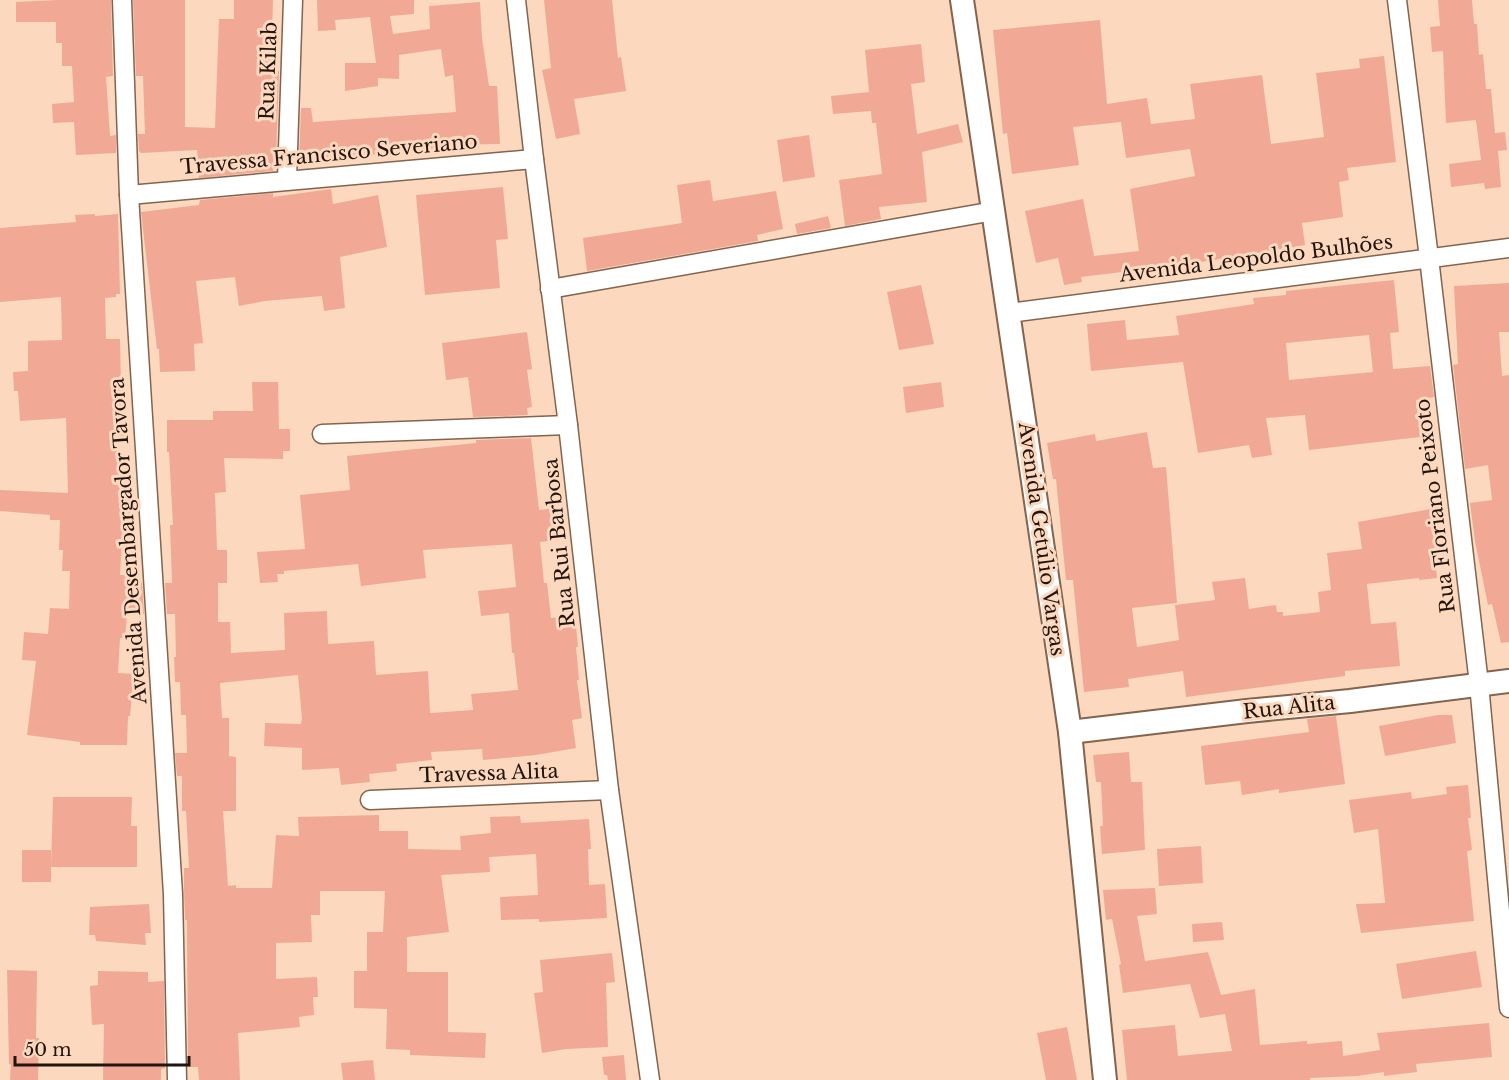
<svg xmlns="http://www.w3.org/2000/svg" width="1509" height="1080" viewBox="0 0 1509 1080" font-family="'Libre Baskerville',serif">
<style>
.building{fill:#f1a995;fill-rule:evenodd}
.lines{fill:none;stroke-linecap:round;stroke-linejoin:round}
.minor-casing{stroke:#83644e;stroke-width:21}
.tertiary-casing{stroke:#83644e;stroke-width:26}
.minor{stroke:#fff;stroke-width:18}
.tertiary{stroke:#fff;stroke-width:22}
.labels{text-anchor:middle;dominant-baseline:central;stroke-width:6;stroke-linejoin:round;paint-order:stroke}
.street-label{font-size:20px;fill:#22150d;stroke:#fcd8bf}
</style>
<rect width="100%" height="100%" fill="#fcd8bf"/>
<g class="building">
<polygon points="58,0 111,0 113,76 106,77 110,136 116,135 116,153 76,155 74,122 53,123 52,104 74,102 72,66 62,66 62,43 56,43 56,22 16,22 16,2"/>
<polygon points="133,0 185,0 185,127 215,128 219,19 234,19 234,0 273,0 271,71 279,71 276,160 273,160 273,171 199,178 197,150 141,153 139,151 138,134 145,134 143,76 136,76"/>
<polygon points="317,0 414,0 414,14 390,16 393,34 430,29 429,6 480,2 482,38 489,86 497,86 500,144 446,145 447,150 299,159 301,108 311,108 313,122 456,112 453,75 445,77 441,49 399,55 399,79 378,78 378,86 345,91 345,63 376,63 370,17 335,20 336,30 318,31"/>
<polygon points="544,0 612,0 618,58 621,57 626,91 574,99 580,134 556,139 542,70 551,68"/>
<polygon points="1438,0 1472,0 1474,24 1477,24 1479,55 1483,54 1486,89 1491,89 1495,133 1505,132 1507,150 1498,151 1501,187 1485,189 1484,183 1451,187 1449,164 1481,160 1476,120 1446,123 1443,51 1432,52 1430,27 1440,26"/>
<polygon points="1100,20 1107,104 1147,98 1151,124 1195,119 1190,84 1262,75 1271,144 1324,137 1316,73 1360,68 1359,59 1384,56 1396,162 1347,168 1349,180 1339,182 1343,217 1302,223 1305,245 1146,271 1146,269 1081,277 1082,282 1064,285 1058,258 1036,263 1025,211 1083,199 1094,256 1139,251 1130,189 1195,176 1190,149 1126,158 1121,122 1073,127 1079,165 1012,174 1007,133 1003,134 993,30"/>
<polygon points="921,44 925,82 911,84 917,134 958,124 963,142 922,152 927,202 879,207 881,219 845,226 839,180 882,174 876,123 872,123 871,111 833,114 831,96 869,92 865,50"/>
<polygon points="809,135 815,177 783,182 777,140"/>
<polygon points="710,180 713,201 776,191 783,229 757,235 758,241 587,271 583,238 682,223 677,185"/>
<polygon points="503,187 508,239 496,240 500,288 425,295 416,195"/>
<polygon points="331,189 333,204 378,195 387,247 340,257 345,308 324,311 322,296 265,301 239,306 235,277 196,281 203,343 194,344 195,371 160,372 159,349 157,349 141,212 199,205 200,200 273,193 273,197"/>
<polygon points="95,214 95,216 118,214 120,294 116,294 116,297 105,298 106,339 120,339 121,387 123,387 127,442 119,443 120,493 131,493 131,521 123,521 120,575 130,575 130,582 142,583 144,614 127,614 125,638 120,638 118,673 134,674 130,716 128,716 127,745 80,745 80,742 27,735 36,661 22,660 24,632 48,634 50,608 69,609 70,571 62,571 63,550 59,550 60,520 50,520 50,515 0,511 0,490 68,493 66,418 20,421 18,391 14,391 13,372 28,371 28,341 62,340 61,297 0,302 0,228 76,222 75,215"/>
<polygon points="828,216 831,228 797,234 795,224"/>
<path d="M1394,280L1399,332L1390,333L1393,369L1430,366L1434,397L1416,400L1420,437L1309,450L1305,415L1266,418L1272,455L1252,458L1249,445L1198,453L1183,362L1091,371L1087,324L1125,320L1127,340L1179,335L1176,316L1254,304L1253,298L1286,295V291ZM1369,335L1373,372L1289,380L1286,343Z"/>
<polygon points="1509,283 1509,332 1499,332 1502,376 1509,375 1509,642 1501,643 1492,604 1488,605 1475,541 1470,503 1492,500 1488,465 1465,469 1453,365 1458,364 1454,286"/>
<polygon points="921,285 934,344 899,350 887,292"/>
<polygon points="527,332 532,369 527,370 532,407 527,408 528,415 473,417 468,377 446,380 442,343"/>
<polygon points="252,382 278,382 279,429 290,429 290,451 283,451 283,459 224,458 226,492 215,493 217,550 227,550 227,583 218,583 218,622 230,622 231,653 285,650 284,613 327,611 328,644 374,641 376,675 428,671 430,713 473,710 471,694 518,690 514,653 512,653 509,613 481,616 478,591 516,587 512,544 423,550 426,578 361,586 358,564 284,571 284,574 277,574 278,582 260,583 257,552 305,549 300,495 350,490 347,456 476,443 476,440 531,438 539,510 557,508 559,540 540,542 544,583 547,583 551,618 575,616 578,647 576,647 579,680 577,680 582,718 572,720 576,748 536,755 483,760 482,749 431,752 432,760 396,764 397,771 369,774 370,782 341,785 339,768 302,770 302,748 264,746 265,723 301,724 302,719 298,675 220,683 222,718 229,718 229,756 236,757 236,811 223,811 228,886 236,885 236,888 272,888 276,835 299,836 298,817 379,815 379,831 408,831 408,849 461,850 460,836 491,833 490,817 520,816 521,823 589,819 591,849 588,849 589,885 605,884 607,918 539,922 539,919 501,920 500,897 538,895 536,854 489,857 490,872 441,875 449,932 407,937 407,972 448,972 448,1032 486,1033 485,1058 410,1055 410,1050 386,1049 387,1009 354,1008 354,971 367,971 367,932 383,932 385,891 320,891 320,915 311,915 312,942 276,943 276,979 317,977 318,997 313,997 314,1015 299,1017 300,1027 238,1033 240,1080 199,1080 198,1067 188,1067 187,920 185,920 184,889 184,868 189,868 186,811 182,811 182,776 177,776 175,753 187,753 186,715 181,715 180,682 175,682 174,657 176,657 175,614 167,614 165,583 172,583 170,525 173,525 169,452 167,452 167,420 213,420 213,411 253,411"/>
<polygon points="941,382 944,407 906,413 903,387"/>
<polygon points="1147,432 1153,468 1166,467 1177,603 1132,608 1137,647 1179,640 1175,605 1215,600 1212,582 1245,578 1249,609 1276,605 1277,612 1283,612 1283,616 1320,612 1318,592 1331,590 1327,553 1362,549 1358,522 1431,509 1437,578 1419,580 1419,578 1367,584 1371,624 1396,622 1400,666 1345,671 1345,676 1186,697 1183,671 1128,679 1129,687 1084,692 1073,580 1066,580 1056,479 1053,479 1047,443 1095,434 1096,441"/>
<polygon points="1438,715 1452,715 1456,743 1385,756 1379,726"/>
<polygon points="1336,716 1345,784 1279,793 1279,789 1242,795 1240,781 1205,785 1201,746 1309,732 1307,719"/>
<polygon points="1129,752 1131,782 1142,782 1145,850 1102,854 1100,826 1103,826 1101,782 1096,782 1093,755"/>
<polygon points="1468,785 1471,818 1468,818 1472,850 1467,851 1474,921 1361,933 1356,904 1385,903 1378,829 1354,833 1349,800 1411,792 1412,799 1447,794 1446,787"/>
<polygon points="53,797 132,797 131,826 137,826 137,867 51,867"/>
<polygon points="1201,846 1203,883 1159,886 1157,849"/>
<rect x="22" y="850" width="29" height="32"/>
<polygon points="1155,888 1157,914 1137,916 1145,961 1208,952 1221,995 1255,989 1260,1045 1307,1041 1307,1044 1342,1041 1343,1056 1380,1050 1377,1033 1489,1023 1492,1057 1416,1064 1417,1072 1384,1076 1384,1072 1357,1076 1310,1078 1310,1080 1127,1080 1122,1030 1175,1025 1178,1056 1232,1051 1225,1014 1200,1018 1190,984 1123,993 1119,965 1121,964 1112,919 1106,920 1103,890"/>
<polygon points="149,904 151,933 145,933 146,945 96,941 95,935 89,935 90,907"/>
<polygon points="1222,922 1224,940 1193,942 1192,924"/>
<polygon points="1476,951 1482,987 1402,999 1396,964"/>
<polygon points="612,953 615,982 606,983 608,1047 566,1049 542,1053 534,993 543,992 540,960"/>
<polygon points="7,970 37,971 36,1038 39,1038 38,1080 10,1080 11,1064 9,1064"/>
<polygon points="98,971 148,972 148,982 164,981 165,1068 161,1069 161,1080 103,1080 104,1024 92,1025 90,986 98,985"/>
<polygon points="1067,1027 1077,1080 1046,1080 1037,1033"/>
<polygon points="624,1055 626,1080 608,1080 607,1075 604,1075 602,1057"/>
<polygon points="373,1060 375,1080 343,1080 341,1063"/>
</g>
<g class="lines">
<g class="minor-casing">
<g id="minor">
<polyline points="122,0 129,195 173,894 177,1080"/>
<polyline points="516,0 534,159 568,425 609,790 650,1080"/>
<polyline points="1397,0 1429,258 1479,684 1509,1008"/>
<polyline points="287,180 293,0"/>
<polyline points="129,195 534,159"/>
<polyline points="550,289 994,211"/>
<polyline points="1009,313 1509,248"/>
<polyline points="322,434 568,425"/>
<polyline points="370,800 609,790"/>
</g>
</g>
<g class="tertiary-casing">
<g id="tertiary">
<polyline points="962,0 1070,732 1105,1080"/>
<polyline points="1070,732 1247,711 1350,701 1509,681"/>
</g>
</g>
<use href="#minor" class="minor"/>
<use href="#tertiary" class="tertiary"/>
</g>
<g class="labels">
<g class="street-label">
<text transform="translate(268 71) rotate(-88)">Rua Kilab</text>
<text transform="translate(329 154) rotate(-5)">Travessa Francisco Severiano</text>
<text transform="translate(1256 258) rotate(-7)">Avenida Leopoldo Bulhões</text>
<text transform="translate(1435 506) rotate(-97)">Rua Floriano Peixoto</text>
<text transform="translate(1042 539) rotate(82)">Avenida Getúlio Vargas</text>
<text transform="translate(128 541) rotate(-94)">Avenida Desembargador Tavora</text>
<text transform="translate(559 543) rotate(-96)">Rua Rui Barbosa</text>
<text transform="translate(1289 707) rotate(-6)">Rua Alita</text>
<text transform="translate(489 773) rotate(-2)">Travessa Alita</text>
</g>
</g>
<path d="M15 1056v9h174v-9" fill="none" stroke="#22150d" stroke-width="3"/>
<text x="24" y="1056" font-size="18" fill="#22150d" stroke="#fcd8bf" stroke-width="4.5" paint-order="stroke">50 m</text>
</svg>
